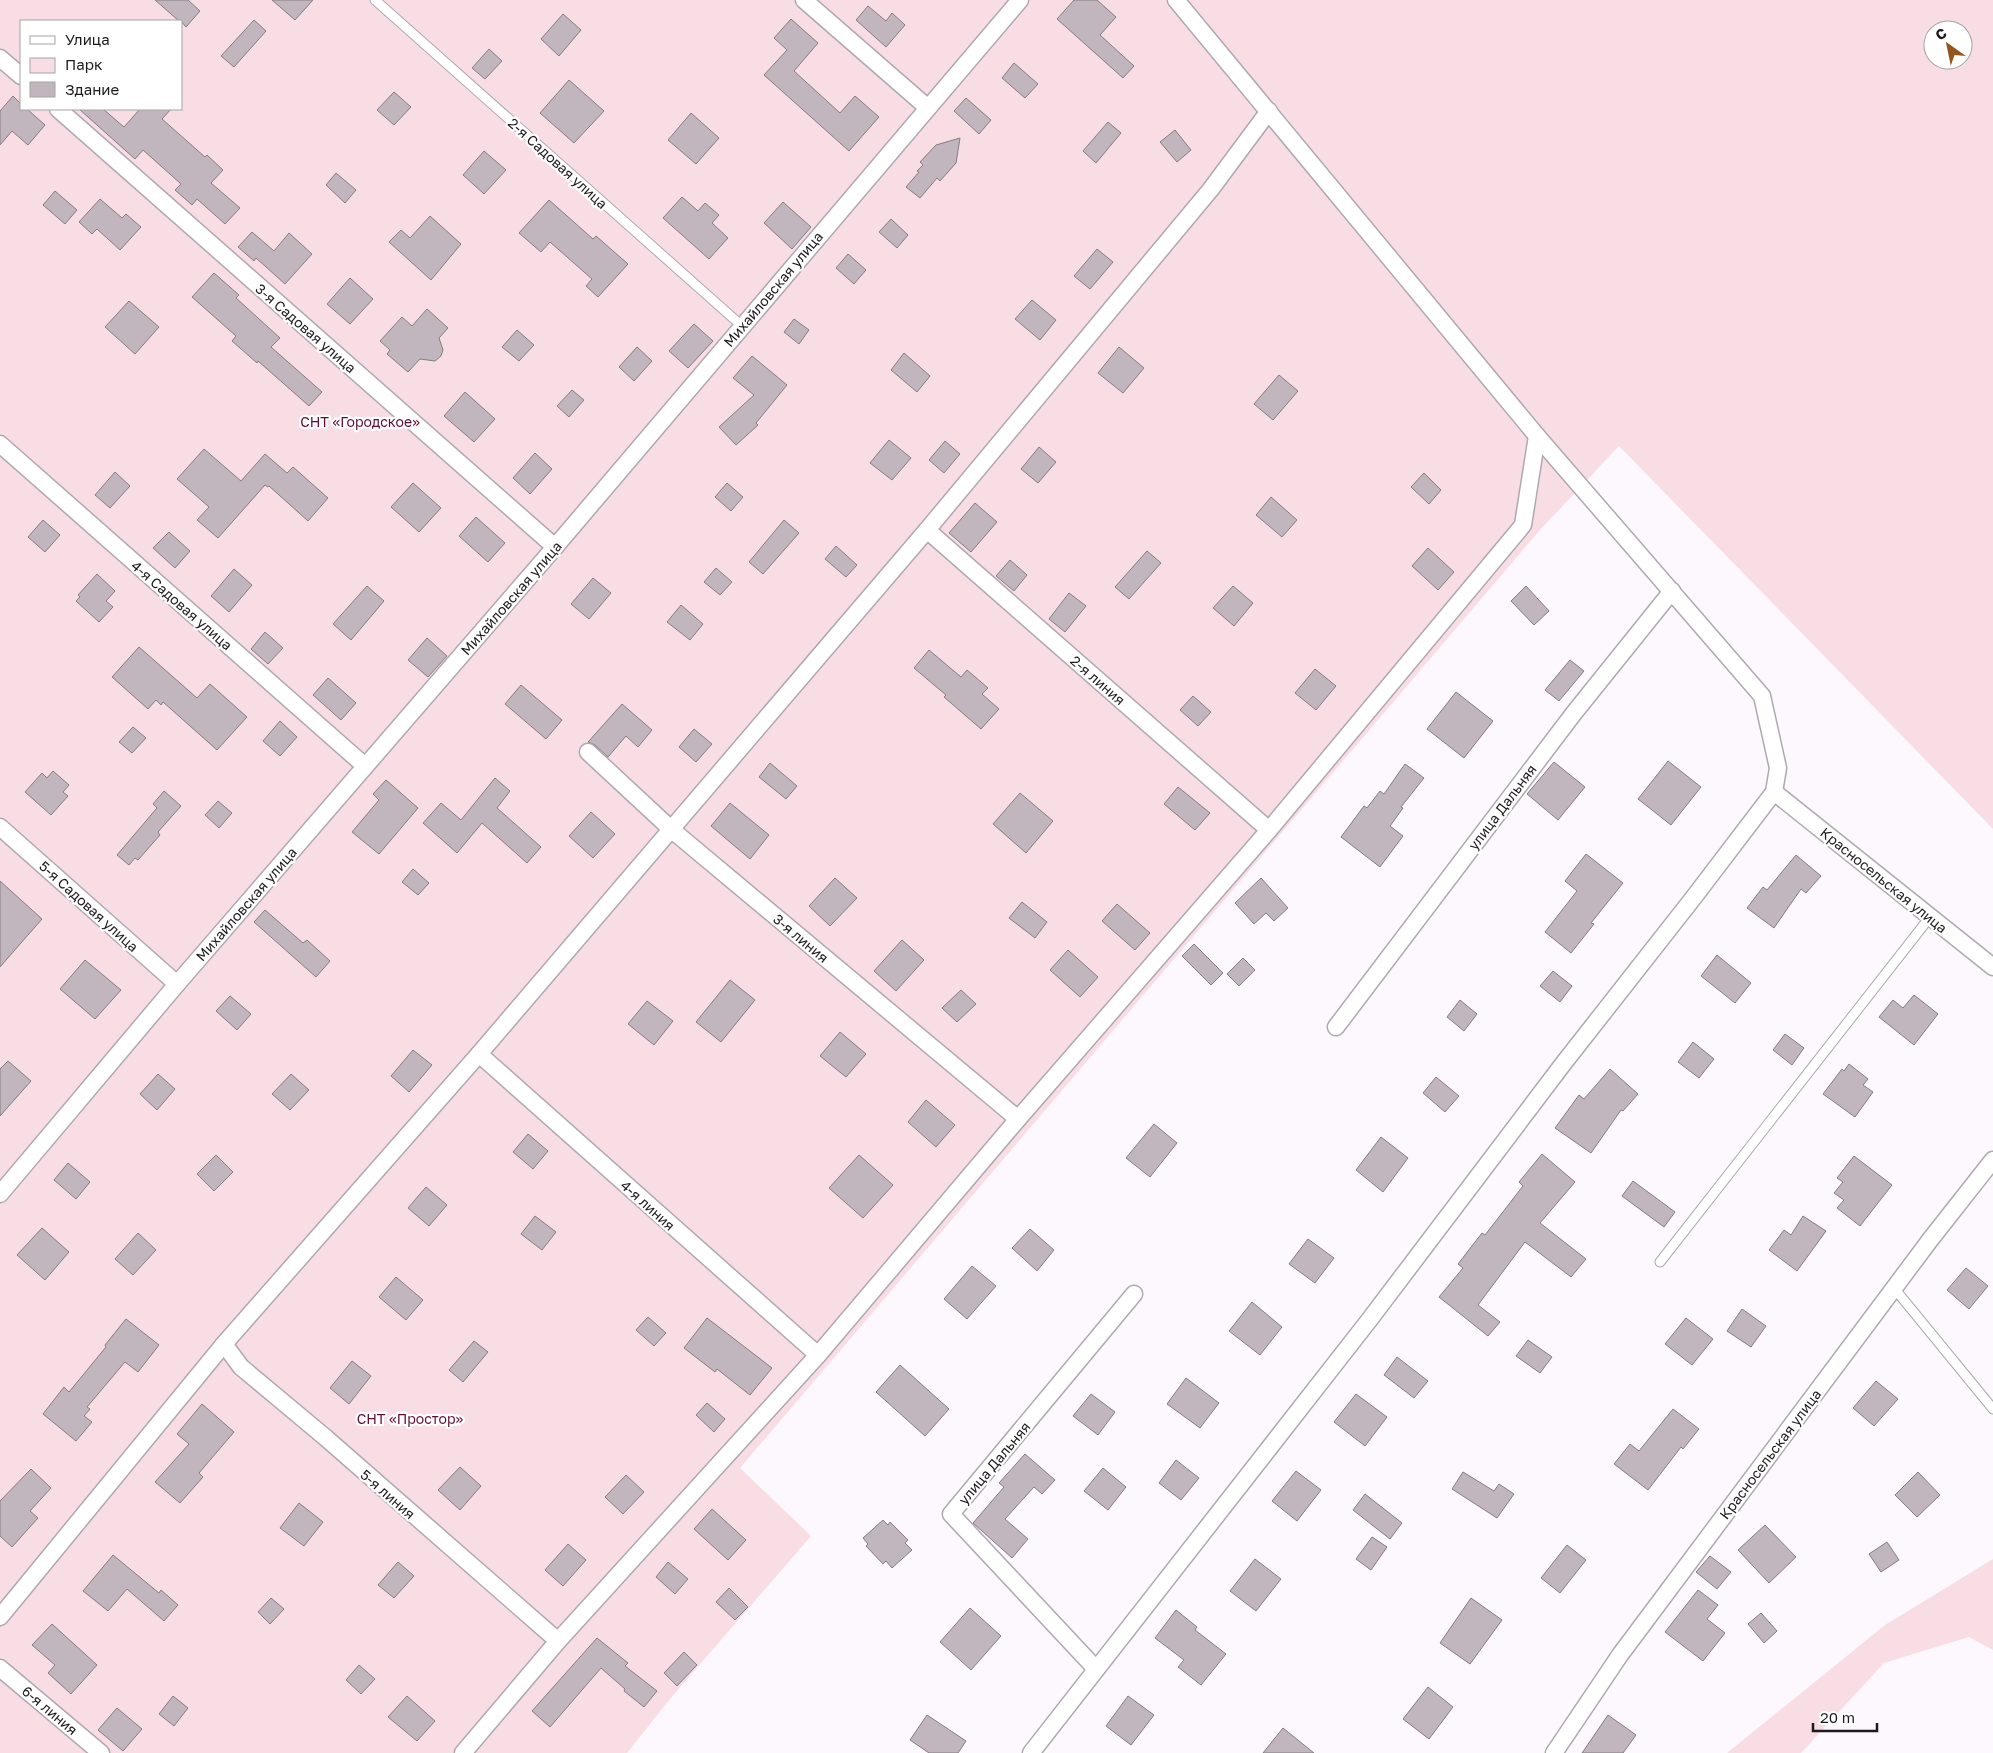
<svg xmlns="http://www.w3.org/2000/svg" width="1993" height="1753" viewBox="0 0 1993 1753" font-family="'Golos Text',sans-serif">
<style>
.green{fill:#f8dde5;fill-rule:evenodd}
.building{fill:#c1b6bd;stroke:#867c82}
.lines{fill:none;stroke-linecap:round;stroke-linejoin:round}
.lane-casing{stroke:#afa8b1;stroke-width:11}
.street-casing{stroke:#afa8b1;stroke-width:19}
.lane{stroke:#fff;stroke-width:9}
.street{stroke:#fff;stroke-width:16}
.labels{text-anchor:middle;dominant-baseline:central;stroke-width:4.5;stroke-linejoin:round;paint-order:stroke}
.street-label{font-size:14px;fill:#1e1b1e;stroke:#fff}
.park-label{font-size:14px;fill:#610c34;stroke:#fff}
</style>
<rect width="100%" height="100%" fill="#fdf7fe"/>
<g class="green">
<path d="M0,0H1993V829L1619,446L1539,531L740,1468L811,1536L670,1699L627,1753H0ZM21,21H181V109H21ZM1933,30H1963V60H1933Z"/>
<polygon points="1993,1559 1993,1650 1969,1637 1884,1663 1801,1753 1727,1753 1885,1625"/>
</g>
<g class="building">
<polygon points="155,0 188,0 200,11 186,27 181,21 179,21"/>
<polygon points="272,0 313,0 295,20"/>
<polygon points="1074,0 1097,0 1116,17 1100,35 1134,66 1123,78 1057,19"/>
<polygon points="868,6 886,21 892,13 905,25 886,47 856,20"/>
<polygon points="563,14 581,30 559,56 541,39"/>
<polygon points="791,19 818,43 794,71 840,113 855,96 879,117 849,151 764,75 787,50 774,38"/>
<polygon points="254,20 266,31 234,67 221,56"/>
<polygon points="489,49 502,61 485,79 472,68"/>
<polygon points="1014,63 1038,84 1025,98 1002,78"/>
<polygon points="569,80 604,111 574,143 540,113"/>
<polygon points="394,92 411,107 394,125 377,110"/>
<polygon points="13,96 21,104 21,109 27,109 45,125 28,145 12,131 0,145 0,111"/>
<polygon points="966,98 991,120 979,134 954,111"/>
<polygon points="79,109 103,109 124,127 140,109 171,109 162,119 205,157 207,155 223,170 211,183 240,208 225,224 197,199 192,205 175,190 181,184 143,150 135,159"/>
<polygon points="691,113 719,138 696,164 668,140"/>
<polygon points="1108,122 1121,133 1096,163 1083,151"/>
<polygon points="1175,130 1191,150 1177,162 1160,142"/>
<polygon points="960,138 956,163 940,181 937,178 920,198 906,187 919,172 917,171 923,165 920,162 936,145"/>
<polygon points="484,151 506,170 484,194 463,175"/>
<polygon points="336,173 356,190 345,203 326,185"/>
<polygon points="55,191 77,210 65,224 43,205"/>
<polygon points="682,197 698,211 705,203 719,215 712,223 728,238 709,259 663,218"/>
<polygon points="100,199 122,218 126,214 141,227 120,250 97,229 92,234 79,222"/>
<polygon points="549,200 593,239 596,236 628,264 598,297 586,286 592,279 550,242 541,252 519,233"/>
<polygon points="783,202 811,227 792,249 764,223"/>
<polygon points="430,216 461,244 431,280 389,242 401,230 410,238"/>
<polygon points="891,219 908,235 897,248 879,232"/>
<polygon points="252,232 274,251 289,233 312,254 285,284 256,258 254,261 238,247"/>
<polygon points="1097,249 1113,262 1090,289 1074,276"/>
<polygon points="848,254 866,270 854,284 836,268"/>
<polygon points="214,273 239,295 236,298 280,338 271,347 322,392 309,406 258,361 257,363 232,341 236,336 192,297"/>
<polygon points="350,278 373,299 350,324 327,304"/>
<polygon points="1032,300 1056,320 1040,340 1015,319"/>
<polygon points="129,301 159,327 135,354 105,327"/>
<polygon points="427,309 448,328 439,338 443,350 441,356 435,361 420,359 408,372 387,354 390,350 380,341 402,317 412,326"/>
<polygon points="794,319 809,330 799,344 784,332"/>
<polygon points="694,324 713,341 688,368 669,351"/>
<polygon points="517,330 534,345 519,361 502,347"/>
<polygon points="637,347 652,361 634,381 619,367"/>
<polygon points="1119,347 1144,368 1123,393 1098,373"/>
<polygon points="904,353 930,376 917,392 891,370"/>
<polygon points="752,356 787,385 756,423 758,425 736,445 719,427 754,395 733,378"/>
<polygon points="1279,375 1298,391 1273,420 1254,404"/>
<polygon points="572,390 584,400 569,417 557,406"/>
<polygon points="465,392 495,419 474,442 444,416"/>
<polygon points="889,440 911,458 892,480 870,463"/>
<polygon points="945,441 960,454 944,473 929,460"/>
<polygon points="1039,447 1056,462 1038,483 1021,469"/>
<polygon points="204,449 241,481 265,454 287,473 293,467 328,498 308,521 269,486 268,487 265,485 218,538 197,520 209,507 177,479"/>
<polygon points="535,453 552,469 530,494 513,478"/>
<polygon points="115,472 130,486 110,508 95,495"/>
<polygon points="1424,473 1441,490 1429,504 1411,487"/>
<polygon points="413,483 441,508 419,532 391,507"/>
<polygon points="727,483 743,497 731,511 715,497"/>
<polygon points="1271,497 1297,520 1282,537 1256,515"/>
<polygon points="975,503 997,522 971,552 949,533"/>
<polygon points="476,517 505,543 488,562 459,536"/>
<polygon points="43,520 60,535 45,552 28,537"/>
<polygon points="784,520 799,533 763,574 749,562"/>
<polygon points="169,532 190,551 175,568 153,548"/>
<polygon points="836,546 857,565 846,577 825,559"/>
<polygon points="1428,548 1454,572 1438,590 1412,566"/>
<polygon points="1147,551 1161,563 1129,599 1115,587"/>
<polygon points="1010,560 1027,575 1014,591 996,576"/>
<polygon points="716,568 732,582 720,595 704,582"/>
<polygon points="234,569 252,585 229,612 211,596"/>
<polygon points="97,574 115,591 106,601 113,607 99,622 76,601 80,597 78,595"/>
<polygon points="593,578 611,593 589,619 571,604"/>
<polygon points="367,586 384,601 351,640 333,624"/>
<polygon points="1233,586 1253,603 1234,626 1213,608"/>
<polygon points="1526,586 1549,611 1534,625 1511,601"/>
<polygon points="1069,593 1086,606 1065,632 1049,619"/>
<polygon points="681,605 703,624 690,640 667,622"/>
<polygon points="265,632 283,648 268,664 251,649"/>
<polygon points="427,638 447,656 428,677 408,660"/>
<polygon points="139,647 197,698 210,684 247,717 217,750 163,702 161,705 156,700 148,709 112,677"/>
<polygon points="929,650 961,677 967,670 988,688 982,694 999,709 981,729 944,697 946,695 914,668"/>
<polygon points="1570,660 1584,671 1559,701 1545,690"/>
<polygon points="1315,669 1336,686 1316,710 1295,693"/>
<polygon points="328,678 356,703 341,720 313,695"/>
<polygon points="521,685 562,720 546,739 505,704"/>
<polygon points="1456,692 1493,721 1464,758 1427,729"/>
<polygon points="1193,696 1211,712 1198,726 1180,710"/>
<polygon points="622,704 652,730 638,747 626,736 608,757 595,745 588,742"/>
<polygon points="280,721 297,737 280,756 263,741"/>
<polygon points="133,727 146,738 132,753 119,742"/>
<polygon points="694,729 712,744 696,762 679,747"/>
<polygon points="1668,761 1701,787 1671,825 1638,799"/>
<polygon points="1554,762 1585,787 1558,820 1527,794"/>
<polygon points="770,763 797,786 786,799 759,777"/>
<polygon points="1405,764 1424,778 1401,807 1403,808 1390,826 1403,836 1380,867 1341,837 1364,806 1367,808 1380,791 1384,794"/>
<polygon points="53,771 69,785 63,792 68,796 51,815 25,792 42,773 47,778"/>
<polygon points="495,778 510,791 497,808 541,847 527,863 482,823 457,853 423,823 441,803 461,820"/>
<polygon points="386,780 418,808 379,854 352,832 379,800 373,794"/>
<polygon points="1178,787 1210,813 1195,830 1164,804"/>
<polygon points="164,791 181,806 158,832 160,835 138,860 135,858 129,865 117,855 157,808 153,804"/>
<polygon points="1020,793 1053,821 1026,853 993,824"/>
<polygon points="218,801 232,813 219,828 205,815"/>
<polygon points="730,803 769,835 750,859 711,826"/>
<polygon points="591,812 615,834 593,858 569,836"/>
<polygon points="1586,854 1623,883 1591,923 1594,924 1571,953 1545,932 1577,891 1565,881"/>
<polygon points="1796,855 1821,876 1806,893 1801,889 1774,928 1747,908 1763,887 1767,890"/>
<polygon points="413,869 429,883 418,895 402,882"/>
<polygon points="835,878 857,898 830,926 809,906"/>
<polygon points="1261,878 1288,908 1274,921 1266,913 1254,924 1235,903"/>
<polygon points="0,881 42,919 0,967"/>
<polygon points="1022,902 1047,922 1035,938 1009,918"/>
<polygon points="1117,904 1150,933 1135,950 1102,921"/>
<polygon points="265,910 303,943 307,940 330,961 316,977 254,922"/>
<polygon points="902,940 924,960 896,991 874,971"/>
<polygon points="1194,944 1223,973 1211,985 1182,956"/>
<polygon points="1068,950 1098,977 1080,997 1050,970"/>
<polygon points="1717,955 1751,983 1735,1003 1701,976"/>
<polygon points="1243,958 1255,970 1239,986 1227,974"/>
<polygon points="85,960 121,990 95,1019 60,989"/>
<polygon points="1553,971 1572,986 1560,1002 1540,986"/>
<polygon points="730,980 755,1000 721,1042 696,1022"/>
<polygon points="961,990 976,1004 957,1022 942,1008"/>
<polygon points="1914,995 1938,1014 1914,1045 1879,1017 1893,1000 1903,1008"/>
<polygon points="230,996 251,1014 237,1030 216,1011"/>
<polygon points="1460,1000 1477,1014 1464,1031 1447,1017"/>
<polygon points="647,1001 673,1021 654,1045 628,1024"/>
<polygon points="840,1032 866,1054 846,1077 820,1056"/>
<polygon points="1785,1034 1804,1048 1792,1065 1773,1050"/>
<polygon points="1693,1042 1714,1059 1699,1078 1678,1062"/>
<polygon points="413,1050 432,1065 409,1092 391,1076"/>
<polygon points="8,1061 31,1081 0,1116 0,1069"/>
<polygon points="1849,1064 1868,1079 1863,1085 1873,1092 1855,1117 1823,1094 1842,1069 1844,1071"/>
<polygon points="1610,1069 1638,1094 1623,1111 1621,1110 1591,1153 1555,1128 1579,1095 1584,1099"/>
<polygon points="158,1074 175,1089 157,1110 140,1094"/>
<polygon points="291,1074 309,1090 290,1110 272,1094"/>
<polygon points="1436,1077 1459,1096 1445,1112 1423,1093"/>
<polygon points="926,1100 955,1125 936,1147 908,1122"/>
<polygon points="1154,1124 1177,1143 1150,1177 1126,1158"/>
<polygon points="528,1134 548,1151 533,1169 513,1152"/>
<polygon points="1381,1137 1408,1158 1383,1192 1356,1170"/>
<polygon points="1542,1154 1575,1182 1540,1223 1586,1259 1571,1277 1525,1242 1478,1305 1500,1322 1488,1336 1439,1297 1463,1268 1458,1264 1482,1233 1485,1235 1523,1186 1519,1182"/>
<polygon points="216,1155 233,1172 214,1191 197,1174"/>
<polygon points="859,1155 893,1185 863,1218 829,1188"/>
<polygon points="1854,1156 1892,1185 1860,1226 1837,1208 1844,1200 1834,1193 1843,1182 1837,1178"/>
<polygon points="68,1163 90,1182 76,1199 54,1180"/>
<polygon points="1633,1181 1675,1212 1664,1227 1622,1196"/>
<polygon points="426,1187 447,1205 429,1226 408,1208"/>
<polygon points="535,1216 556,1232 542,1250 521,1234"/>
<polygon points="1803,1216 1826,1231 1797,1271 1769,1250 1784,1230 1791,1235"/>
<polygon points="42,1228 69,1252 45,1280 17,1255"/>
<polygon points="1030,1229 1054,1250 1037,1271 1012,1248"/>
<polygon points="138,1233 156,1250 133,1275 115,1259"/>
<polygon points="1308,1239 1334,1258 1315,1283 1289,1264"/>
<polygon points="972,1266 996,1286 967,1319 944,1299"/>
<polygon points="1966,1268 1988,1286 1969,1309 1947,1290"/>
<polygon points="396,1277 423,1300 406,1320 379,1297"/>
<polygon points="1252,1302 1282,1327 1260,1355 1229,1331"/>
<polygon points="1742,1309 1766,1326 1751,1347 1727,1331"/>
<polygon points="648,1317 666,1333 654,1346 636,1330"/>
<polygon points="707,1318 772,1368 750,1395 717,1369 715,1372 684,1348"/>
<polygon points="1686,1318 1713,1339 1692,1365 1665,1344"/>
<polygon points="126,1319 159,1345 138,1372 125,1362 87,1407 90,1409 84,1416 92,1422 76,1441 43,1414 64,1387 69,1392 106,1347 105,1345"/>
<polygon points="1528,1340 1552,1357 1540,1373 1516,1356"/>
<polygon points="474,1341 488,1352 463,1382 449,1370"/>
<polygon points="1397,1357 1428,1381 1414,1398 1384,1375"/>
<polygon points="352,1361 371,1376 349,1404 330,1388"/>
<polygon points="900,1365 949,1409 925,1436 876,1392"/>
<polygon points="1186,1378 1219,1403 1200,1428 1167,1404"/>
<polygon points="1876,1381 1898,1399 1874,1426 1853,1408"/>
<polygon points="1091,1394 1115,1412 1098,1435 1073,1416"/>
<polygon points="1356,1394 1387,1417 1365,1446 1334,1422"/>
<polygon points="707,1403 725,1419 714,1432 696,1415"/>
<polygon points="202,1404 234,1432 199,1473 203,1477 180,1503 155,1482 189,1444 177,1434"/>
<polygon points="1673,1409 1699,1429 1683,1449 1681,1447 1648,1490 1614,1464 1630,1444 1639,1451"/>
<polygon points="1025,1454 1055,1480 1042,1494 1034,1487 1005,1519 1028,1539 1012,1558 973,1523 1004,1487 999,1483"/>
<polygon points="1176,1460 1199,1478 1181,1500 1159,1483"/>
<polygon points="460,1467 481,1486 460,1510 438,1490"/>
<polygon points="1103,1468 1126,1487 1108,1510 1084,1491"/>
<polygon points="31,1469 51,1488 30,1511 38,1518 12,1547 0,1536 0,1501"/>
<polygon points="1296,1471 1321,1490 1297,1521 1272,1501"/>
<polygon points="1463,1472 1494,1491 1499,1484 1514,1494 1497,1518 1452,1489"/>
<polygon points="1918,1472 1940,1495 1917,1517 1895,1495"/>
<polygon points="626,1475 644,1492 623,1514 605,1497"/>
<polygon points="1365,1494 1402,1523 1390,1539 1353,1510"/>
<polygon points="299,1503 323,1522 304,1546 280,1528"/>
<polygon points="712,1509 746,1540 728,1560 694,1529"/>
<polygon points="883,1520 888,1525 890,1522 908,1540 905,1543 912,1550 892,1568 886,1561 883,1564 866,1546 868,1544 863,1538"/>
<polygon points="1765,1525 1796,1557 1769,1583 1738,1550"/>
<polygon points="1372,1537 1387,1547 1371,1570 1356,1559"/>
<polygon points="1887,1542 1899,1560 1881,1572 1869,1554"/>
<polygon points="568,1544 586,1560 563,1586 545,1570"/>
<polygon points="1567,1545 1586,1560 1560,1593 1541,1578"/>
<polygon points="113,1555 159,1593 161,1590 178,1605 164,1621 127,1589 108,1611 83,1591"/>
<polygon points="1710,1556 1731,1572 1717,1589 1696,1572"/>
<polygon points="1255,1559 1281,1579 1256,1611 1230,1591"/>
<polygon points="398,1562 414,1576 394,1598 378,1585"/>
<polygon points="668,1562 688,1579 675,1594 656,1577"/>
<polygon points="729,1588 748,1607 735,1620 716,1602"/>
<polygon points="1698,1590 1718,1605 1707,1619 1725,1633 1703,1661 1665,1632"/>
<polygon points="271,1598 284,1609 270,1624 258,1612"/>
<polygon points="1471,1598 1502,1620 1470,1664 1440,1643"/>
<polygon points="970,1608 1001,1636 971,1670 940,1642"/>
<polygon points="1176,1610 1197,1627 1195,1630 1226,1654 1201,1685 1178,1667 1184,1660 1155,1638"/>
<polygon points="1761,1613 1777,1631 1764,1643 1748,1624"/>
<polygon points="52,1624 97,1665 71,1694 48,1673 55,1665 32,1645"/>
<polygon points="597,1638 628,1663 625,1666 657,1691 644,1707 624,1691 625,1689 601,1668 550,1727 532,1711"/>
<polygon points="684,1652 697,1665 677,1686 664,1673"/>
<polygon points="359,1665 375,1679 361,1694 346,1680"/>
<polygon points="1428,1687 1453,1707 1429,1739 1403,1719"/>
<polygon points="173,1696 188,1708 174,1726 159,1714"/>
<polygon points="407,1696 435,1721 417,1741 388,1717"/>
<polygon points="1128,1696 1154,1715 1131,1745 1106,1726"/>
<polygon points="117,1708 142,1729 123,1751 98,1730"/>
<polygon points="927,1715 966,1741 958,1753 929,1753 910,1740"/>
<polygon points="1608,1715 1636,1735 1623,1753 1582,1753"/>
<polygon points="1283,1728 1314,1753 1263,1753"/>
</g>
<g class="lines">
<g class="lane-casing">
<g id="lane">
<polyline points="375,0 742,326"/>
<polyline points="1660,1262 1930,917"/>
<polyline points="1894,1288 1993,1409"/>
</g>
</g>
<g class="street-casing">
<g id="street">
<polyline points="804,0 928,108"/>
<polyline points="0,58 21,76"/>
<polyline points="58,109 555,547"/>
<polyline points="0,444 365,766"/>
<polyline points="927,530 1269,830"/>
<polyline points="588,752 672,830 1018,1119"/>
<polyline points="1774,792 1993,967"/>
<polyline points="0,827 177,984"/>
<polyline points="1336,1027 1574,713 1672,591"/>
<polyline points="479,1054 818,1355"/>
<polyline points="0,1194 177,984 555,547 1020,0"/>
<polyline points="224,1344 241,1367 326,1438 558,1641"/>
<polyline points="0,1617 224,1344 479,1054 927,530 1211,189 1269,111"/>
<polyline points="0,1668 101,1753"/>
<polyline points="1096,1669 951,1514 1134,1294"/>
<polyline points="463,1753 558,1641 818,1355 1018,1119 1269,830 1523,525 1537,436"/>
<polyline points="1031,1753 1370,1319 1563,1064 1694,897 1774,792 1778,768 1762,696 1537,436 1176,0"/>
<polyline points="1554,1753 1620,1655 1930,1240 1993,1160"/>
</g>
</g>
<use href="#lane" class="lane"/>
<use href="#street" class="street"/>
</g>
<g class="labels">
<g class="street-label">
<text transform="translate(558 163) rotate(42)">2-я Садовая улица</text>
<text transform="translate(773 289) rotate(-50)">Михайловская улица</text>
<text transform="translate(306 328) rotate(41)">3-я Садовая улица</text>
<text transform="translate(511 598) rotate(-49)">Михайловская улица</text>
<text transform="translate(182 605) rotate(41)">4-я Садовая улица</text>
<text transform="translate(1098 680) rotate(41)">2-я линия</text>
<text transform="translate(1502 807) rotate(-53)">улица Дальняя</text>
<text transform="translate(1884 880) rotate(39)">Красносельская улица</text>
<text transform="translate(246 904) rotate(-49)">Михайловская улица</text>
<text transform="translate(89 906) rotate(42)">5-я Садовая улица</text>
<text transform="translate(801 938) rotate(40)">3-я линия</text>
<text transform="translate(648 1205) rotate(42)">4-я линия</text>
<text transform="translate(1770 1454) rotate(-53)">Красносельская улица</text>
<text transform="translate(994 1463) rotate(-50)">улица Дальняя</text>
<text transform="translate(388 1494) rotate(41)">5-я линия</text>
<text transform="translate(50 1710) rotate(40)">6-я линия</text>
</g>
<g class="park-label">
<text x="360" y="421">СНТ «Городское»</text>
<text x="410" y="1418">СНТ «Простор»</text>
</g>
</g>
<rect x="20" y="20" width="162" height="90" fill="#ffffff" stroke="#a5a4a5"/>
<rect x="30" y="36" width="25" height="8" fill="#ffffff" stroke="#a5a4a5"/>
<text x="65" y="45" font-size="15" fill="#1e1b1e">Улица</text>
<rect x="30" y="58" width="25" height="15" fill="#f8dde5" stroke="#a5a4a5"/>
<text x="65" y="70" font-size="15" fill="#1e1b1e">Парк</text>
<rect x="30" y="82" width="25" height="15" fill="#c1b6bd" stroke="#a5a4a5"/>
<text x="65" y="95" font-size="15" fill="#1e1b1e">Здание</text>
<g transform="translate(1948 45) rotate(327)"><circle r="24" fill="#ffffff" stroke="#a5a4a5"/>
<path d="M0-4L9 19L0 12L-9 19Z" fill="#94551d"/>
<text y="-8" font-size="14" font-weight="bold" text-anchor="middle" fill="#1e1b1e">С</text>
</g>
<path d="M1813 1723v8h64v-8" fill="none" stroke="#1e1b1e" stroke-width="2.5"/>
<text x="1820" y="1723" font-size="15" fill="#1e1b1e" stroke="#ffffff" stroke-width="4" paint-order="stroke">20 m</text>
</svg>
